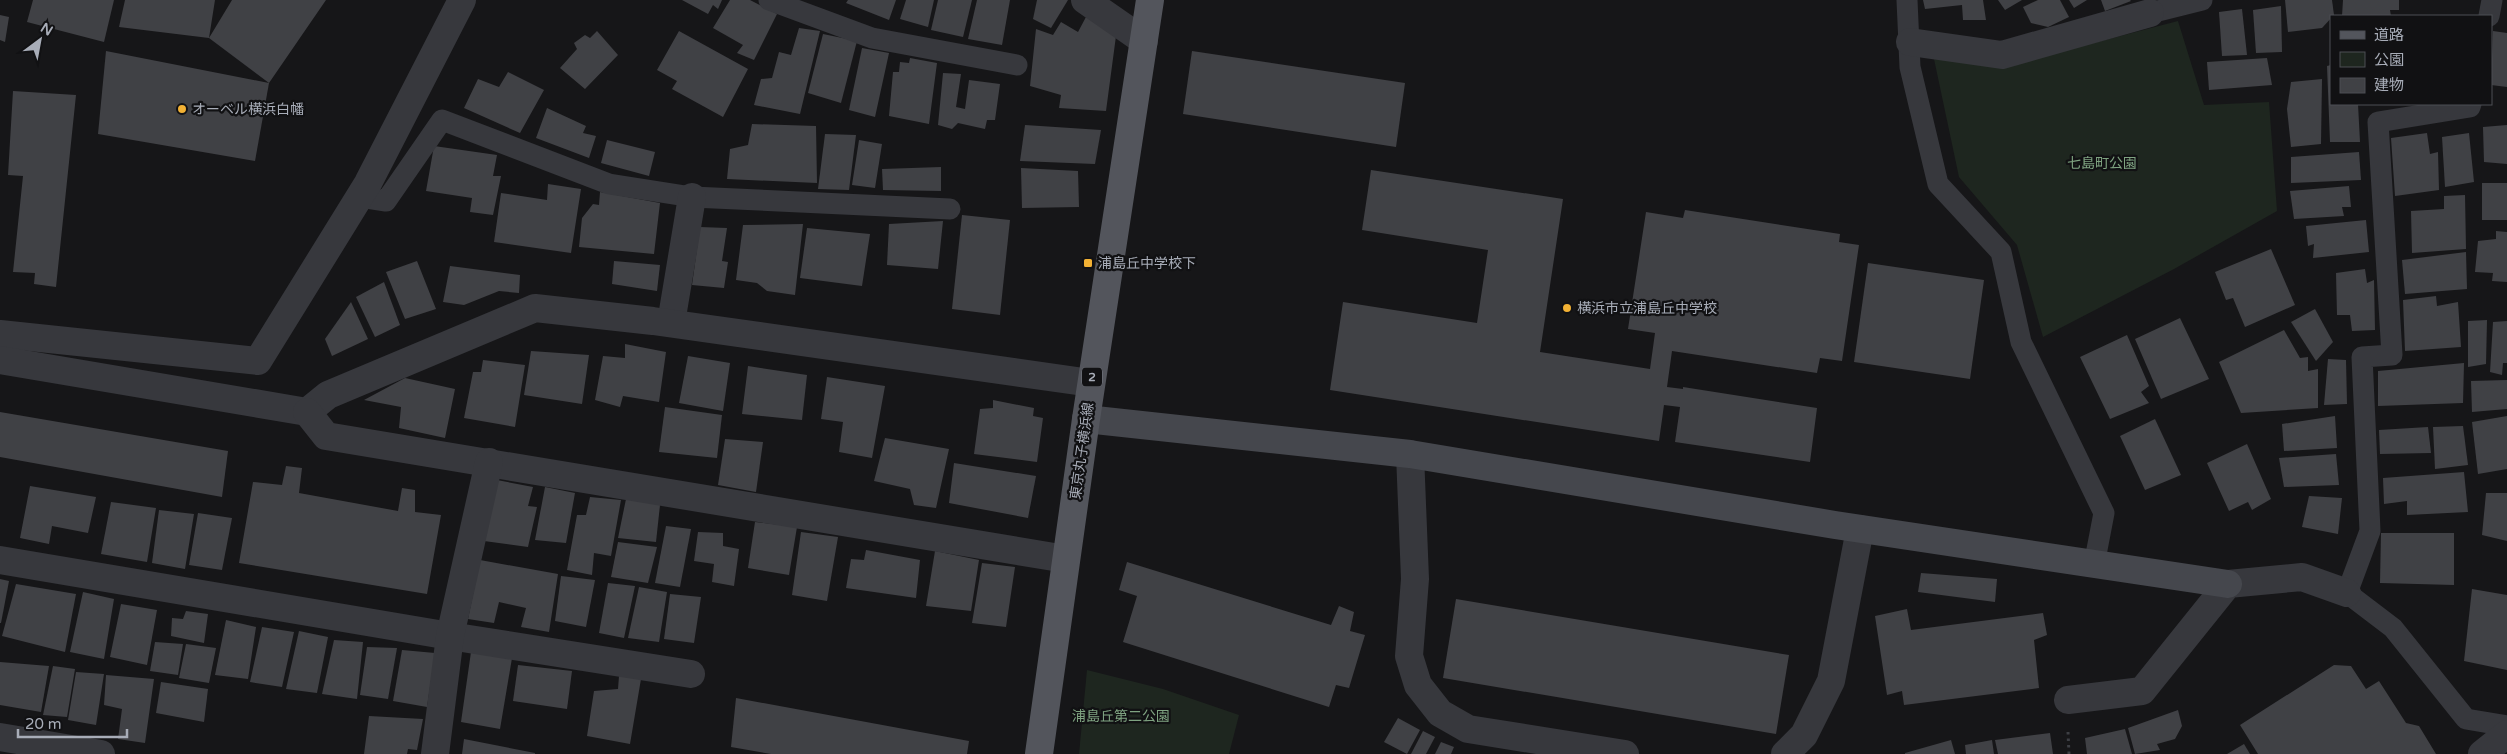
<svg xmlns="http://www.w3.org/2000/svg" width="2507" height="754" viewBox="0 0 2507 754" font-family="'Varela Round','Noto Sans JP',sans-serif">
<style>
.green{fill:#1e261f}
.building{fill:#404145}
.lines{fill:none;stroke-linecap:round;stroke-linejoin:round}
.path{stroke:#3d3f44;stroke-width:3;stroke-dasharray:2.5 4;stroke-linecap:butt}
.lane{stroke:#37383d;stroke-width:21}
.street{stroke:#37383d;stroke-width:28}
.secondary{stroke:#45474d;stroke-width:28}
.primary{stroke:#53555c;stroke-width:28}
.poi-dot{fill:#f2b134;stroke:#111113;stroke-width:2}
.labels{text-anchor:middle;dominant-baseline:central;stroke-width:4.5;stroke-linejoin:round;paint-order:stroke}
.shield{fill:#111113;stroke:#7b7e86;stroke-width:1}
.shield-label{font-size:12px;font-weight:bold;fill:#a8adb8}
.poi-label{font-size:14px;fill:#a8adb8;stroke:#111113;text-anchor:start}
.park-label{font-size:14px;fill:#7fa381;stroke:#111113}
.street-label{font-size:14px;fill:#a8adb8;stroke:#111113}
</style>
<rect width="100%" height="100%" fill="#161618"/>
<g class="green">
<polygon points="2178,21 2204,105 2269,102 2277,211 2174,269 2043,337 2017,245 1959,177 1934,59 2009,65"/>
<polygon points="1087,670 1163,689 1239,715 1229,754 1079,754"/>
</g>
<g class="building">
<polygon points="33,0 114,0 104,42 27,22"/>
<polygon points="125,0 215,0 209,38 232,0 326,0 269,83 209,38 119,27"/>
<polygon points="682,0 722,0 718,9 713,5 708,14"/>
<polygon points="730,0 750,0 777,14 754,60 737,53 743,45 713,28"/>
<polygon points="848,0 896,0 889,20 846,3"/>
<polygon points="906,0 934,0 928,27 900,19"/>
<polygon points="938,0 972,0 963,37 931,30"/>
<polygon points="977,0 1010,0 1002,45 968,39"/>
<polygon points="1037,0 1068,0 1051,28 1033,19"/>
<polygon points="1923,0 1983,0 1986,20 1963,20 1962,5 1925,9"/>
<polygon points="1998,0 2022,0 2005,10"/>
<polygon points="2038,0 2060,0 2069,17 2048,27 2031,23 2023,7"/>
<polygon points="2069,0 2087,0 2074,8"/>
<polygon points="2101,0 2130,0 2131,1 2105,11"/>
<polygon points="2285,0 2332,0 2334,15 2322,28 2288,32"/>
<polygon points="2343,0 2399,0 2399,10 2390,10 2391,16 2342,16"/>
<polygon points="2281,6 2282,52 2256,53 2253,10"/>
<polygon points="2242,9 2247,55 2222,56 2219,12"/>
<polygon points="0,15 9,17 5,42 0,40"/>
<polygon points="1086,17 1116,36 1106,111 1059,108 1061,95 1030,86 1036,29 1053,35 1061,22 1078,32"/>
<polygon points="799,28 820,31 800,114 754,105 761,79 772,78 779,52 791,55"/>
<polygon points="597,31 618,55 585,89 560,68 577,49 574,43 585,35 590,38"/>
<polygon points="679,31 748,69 723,117 672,89 677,81 657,70"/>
<polygon points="2493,31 2507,33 2507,87 2491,85"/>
<polygon points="823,34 857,41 841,103 808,93"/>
<polygon points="862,48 889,53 875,117 849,110"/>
<polygon points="106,51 269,83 255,161 98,134"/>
<polygon points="1192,51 1405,83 1396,147 1183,114"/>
<polygon points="910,58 937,63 929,124 889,116 893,72 899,72 900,62 909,63"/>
<polygon points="2267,58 2272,85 2209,90 2207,62"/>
<polygon points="2331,65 2331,104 2358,104 2360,142 2330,142 2327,66"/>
<polygon points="508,72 544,90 520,133 464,108 478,79 499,87"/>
<polygon points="943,73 961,74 956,107 965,109 969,80 1000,84 995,120 987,120 985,129 958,123 952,129 938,125"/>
<polygon points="2322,79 2321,144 2291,147 2287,109 2291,82"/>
<polygon points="13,91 76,95 56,287 34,284 35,273 13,272 23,176 8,175"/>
<polygon points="547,108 586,126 583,133 596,136 589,158 536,138"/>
<polygon points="752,124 816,126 817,183 727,179 730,149 748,145"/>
<polygon points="1025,125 1101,130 1095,164 1020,161"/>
<polygon points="2507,125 2507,164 2484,162 2483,127"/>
<polygon points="2427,133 2430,154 2438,152 2439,190 2395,196 2391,138"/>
<polygon points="2469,133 2474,182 2445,187 2442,137"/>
<polygon points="825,134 856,135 849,190 818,189"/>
<polygon points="607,140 655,152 649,176 601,163"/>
<polygon points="859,140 882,144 875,188 852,185"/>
<polygon points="434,146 497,155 493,176 501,176 493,215 470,212 472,198 426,191"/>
<polygon points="2359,152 2361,180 2291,183 2291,157"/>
<polygon points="941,167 941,191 883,190 882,169"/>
<polygon points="1021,168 1078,171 1079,207 1022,208"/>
<polygon points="1371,170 1563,199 1540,352 1650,369 1655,333 1628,329 1646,212 1683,218 1685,210 1840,234 1839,242 1859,245 1842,361 1820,358 1817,373 1672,351 1667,387 1683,389 1683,387 1817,408 1810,462 1675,442 1680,407 1664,405 1659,441 1330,390 1343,302 1477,323 1488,250 1362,230"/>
<rect x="2482" y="183" width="25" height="37"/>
<polygon points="548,184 581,189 571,253 494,242 501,193 547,200"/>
<polygon points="2349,186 2351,207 2342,207 2344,216 2294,219 2290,191"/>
<polygon points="600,192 660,203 654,254 579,247 582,218 593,204 599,205"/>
<polygon points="2465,195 2466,249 2412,253 2411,211 2444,209 2444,196"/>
<polygon points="962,215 1010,220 1000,315 952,309"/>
<polygon points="2366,220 2369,252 2313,258 2314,244 2308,246 2306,226"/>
<polygon points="943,221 938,269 887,265 889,224"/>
<polygon points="803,224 795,295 767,291 757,283 736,280 743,225"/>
<polygon points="700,227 727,228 722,261 728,262 724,288 692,285"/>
<polygon points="807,228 870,234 862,286 800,278"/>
<polygon points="2496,231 2507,232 2507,282 2492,281 2493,273 2475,272 2478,241 2496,239"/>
<polygon points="2271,249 2295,305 2245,327 2233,298 2226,300 2215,272"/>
<polygon points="2466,252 2467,289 2405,294 2402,260"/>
<polygon points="417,261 436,309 405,319 386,272"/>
<polygon points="614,261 660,265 657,291 612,284"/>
<polygon points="1868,263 1984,280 1970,379 1854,362"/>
<polygon points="450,266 520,275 519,293 499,291 464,305 443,302"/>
<polygon points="2365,269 2367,283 2374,280 2375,330 2352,331 2350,315 2337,315 2336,273"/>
<polygon points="384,282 400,325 375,337 356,297"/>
<polygon points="2436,296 2437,306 2458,302 2461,347 2405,351 2403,300"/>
<polygon points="351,302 368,339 332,356 325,339"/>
<polygon points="2315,309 2333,342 2316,361 2291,322"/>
<polygon points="2180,318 2209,379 2161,399 2135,339"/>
<polygon points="2487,320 2486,364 2468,367 2468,321"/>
<polygon points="2507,321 2507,363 2503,363 2502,375 2490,372 2493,322"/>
<polygon points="2284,330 2300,358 2308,357 2308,371 2318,369 2318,408 2241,413 2219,362"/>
<polygon points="2127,335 2149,386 2141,392 2149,403 2110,419 2080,357"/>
<polygon points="625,344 666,352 659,402 623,396 620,407 595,400 603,356 625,358"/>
<polygon points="531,351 589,355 582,404 524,395"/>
<polygon points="688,356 730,363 723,411 679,403"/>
<polygon points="2328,359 2346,360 2347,404 2324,405"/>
<polygon points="483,360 525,365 515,427 464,418 473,372 481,372"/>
<polygon points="2464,363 2463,403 2378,406 2378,371"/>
<polygon points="748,366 807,375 802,420 742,414"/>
<polygon points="827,377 885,386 872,458 839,452 843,422 821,419"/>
<polygon points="405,378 455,389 445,438 399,428 401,407 364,400"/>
<polygon points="2507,380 2507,409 2472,412 2471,381"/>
<polygon points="993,400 1034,408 1033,416 1043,418 1037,462 974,454 980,409 993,408"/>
<polygon points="665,407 722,415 717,458 659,452"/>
<polygon points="0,412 228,451 222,497 0,457"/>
<polygon points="2335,416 2337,448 2284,451 2282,424"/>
<polygon points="2507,416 2507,469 2478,474 2472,422"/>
<polygon points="2155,419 2181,475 2145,490 2120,436"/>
<polygon points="2463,426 2468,465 2435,469 2433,427"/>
<polygon points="2428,427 2431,453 2380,454 2379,430"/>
<polygon points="885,438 949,449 936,508 914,505 910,489 874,481"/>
<polygon points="725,439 763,442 756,492 718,485"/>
<polygon points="2247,444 2271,499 2252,510 2248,502 2229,511 2207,463"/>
<polygon points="2336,454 2339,485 2284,487 2279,458"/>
<polygon points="954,463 1036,476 1028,518 949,503"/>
<polygon points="286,466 302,468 299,493 398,511 402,488 415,490 415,512 441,515 427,594 239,563 253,482 282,485"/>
<polygon points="2464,472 2468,512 2407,515 2407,501 2384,504 2383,478"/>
<polygon points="497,480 533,487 528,506 537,507 528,547 484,541"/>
<polygon points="30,486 96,497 88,533 52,526 49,544 20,538"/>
<polygon points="545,487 575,493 566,543 535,540"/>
<polygon points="2486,493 2507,493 2507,541 2482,535"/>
<polygon points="2309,496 2342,498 2338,534 2302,527"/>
<polygon points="590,497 621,500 611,556 594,553 592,575 567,570 577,515 586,515"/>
<polygon points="626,499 660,505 656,542 618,538"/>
<polygon points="111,502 156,508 147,562 101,554"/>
<polygon points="159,510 194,514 185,569 152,563"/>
<polygon points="198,513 232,518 222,570 189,565"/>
<polygon points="755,522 797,527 789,575 748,568"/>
<polygon points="666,526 691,529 680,587 655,583"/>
<polygon points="698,532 723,533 723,546 739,549 734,586 712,582 714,564 694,561"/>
<polygon points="801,532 838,537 827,601 792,595"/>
<polygon points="2381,533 2454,533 2454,585 2380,583"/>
<polygon points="618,542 657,547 648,583 611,577"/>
<polygon points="866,550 920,560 916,598 846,588 851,559 864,560"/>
<polygon points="935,551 979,560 971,611 926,606"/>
<polygon points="480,560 558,574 549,632 521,627 526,608 499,602 494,623 468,619"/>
<polygon points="1127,562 1331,625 1339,606 1354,612 1350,631 1365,635 1349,688 1336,685 1329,707 1123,642 1137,596 1119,590"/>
<polygon points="982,563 1015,567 1006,627 972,623"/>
<polygon points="1921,573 1997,579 1995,602 1918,592"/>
<polygon points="561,576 595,580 586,627 555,621"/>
<polygon points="0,579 9,581 1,623 0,623"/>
<polygon points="608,583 635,586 624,638 599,633"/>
<polygon points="16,584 76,594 65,652 2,636"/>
<polygon points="639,587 667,592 659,642 628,638"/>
<polygon points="2472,589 2507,595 2507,670 2464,661"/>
<polygon points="83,592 114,599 104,659 70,652"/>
<polygon points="670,594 701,597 694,643 664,639"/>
<polygon points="1456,599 1789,655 1776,734 1443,678"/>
<polygon points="121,604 157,610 147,665 110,657"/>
<polygon points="1907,609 1911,630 2043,613 2047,635 2034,640 2039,688 1904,705 1902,691 1887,695 1875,616"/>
<polygon points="186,611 208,614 204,643 171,636 172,618 183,619"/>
<polygon points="226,620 256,627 248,679 215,675"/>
<polygon points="262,627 294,632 282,687 250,682"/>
<polygon points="299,631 328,637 317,693 286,689"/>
<polygon points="334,640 363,642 357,699 322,694"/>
<polygon points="155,642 183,644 178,675 150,671"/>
<polygon points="186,644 216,648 209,683 179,678"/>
<polygon points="367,647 397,648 388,699 360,695"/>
<polygon points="402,650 435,653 427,707 393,701"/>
<polygon points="471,652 512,658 500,729 461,722"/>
<polygon points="0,662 49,666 41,712 0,705"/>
<polygon points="518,665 572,671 567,709 513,701"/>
<polygon points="2334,665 2351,666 2366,689 2379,681 2406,723 2419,726 2436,754 2258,754 2240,725"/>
<polygon points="53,666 75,669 67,717 43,715"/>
<polygon points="76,672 104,674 96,725 68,720"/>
<polygon points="106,675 154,679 145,743 118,739 122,709 104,705"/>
<polygon points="619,676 641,679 630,744 587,736 594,691 618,689"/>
<polygon points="161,682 208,689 204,722 156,713"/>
<polygon points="736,698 969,741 967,754 771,754 731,747"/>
<polygon points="2178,710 2182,726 2175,739 2157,744 2160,750 2135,754 2128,728"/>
<polygon points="369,716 423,719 417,750 408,749 407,754 364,754"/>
<polygon points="1398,718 1420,730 1407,754 1384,742"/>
<polygon points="2125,729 2132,754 2087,754 2085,738"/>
<polygon points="1423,731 1435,737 1426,754 1411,754"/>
<polygon points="2050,733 2053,754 1998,754 1995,740"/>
<polygon points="464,739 535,753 535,754 462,754"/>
<polygon points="1951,740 1955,754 1905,754 1905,753"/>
<polygon points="1992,740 1994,754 1966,754 1965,745"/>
<polygon points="1441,742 1454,747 1451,754 1435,754"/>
<polygon points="2244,744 2250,754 2227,754"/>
</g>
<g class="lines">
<polyline class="path" points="2068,732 2069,754"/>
<g class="lane">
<polyline points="769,0 872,38 1017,65"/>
<polyline points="1907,0 1910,67 1938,184 2001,252 2021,342 2104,513 2094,565"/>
<polyline points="2150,13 2202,0"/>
<polyline points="2489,16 2492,0"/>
<polyline points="2471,104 2470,107 2378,122 2392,355 2362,357 2370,531 2347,593 2393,628 2466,719 2507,726"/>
<polyline points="360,197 386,201 442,120 609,184 692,197 950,209"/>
</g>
<g class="street">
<polyline points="1085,0 1144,41"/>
<polyline points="1910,42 2002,55 2150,13"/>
<polyline points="671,323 692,197"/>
<polyline points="0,334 258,361 368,183 462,0"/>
<polyline points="0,360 307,412 328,395 535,308 653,321 1091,383"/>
<polyline points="307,412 326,436 1066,559"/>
<polyline points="1410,454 1415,579 1409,656 1418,685 1440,713 1468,729 1625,754"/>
<polyline points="0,560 450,636 691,674"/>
<polyline points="2068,700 2142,691 2228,584 2302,577 2347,593"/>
<polyline points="0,737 101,754"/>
<polyline points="435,754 450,636 489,462"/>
<polyline points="1785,754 1804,735 1831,681 1860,529"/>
<polyline points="2482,754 2507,734"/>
</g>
<polyline class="secondary" points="1086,419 1410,454 1835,525 2228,584"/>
<polyline class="primary" points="1039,754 1086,419 1150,0"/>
</g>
<g class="poi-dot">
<circle cx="182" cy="109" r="5"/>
<rect x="1083" y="258" width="10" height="10" rx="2.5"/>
<circle cx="1567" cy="308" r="5"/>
</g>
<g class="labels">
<rect class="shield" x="1082" y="367.5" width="20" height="19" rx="4"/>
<g class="shield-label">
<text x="1092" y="377">2</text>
</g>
<g class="poi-label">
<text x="192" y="109">オーベル横浜白幡</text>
<text x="1098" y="263">浦島丘中学校下</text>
<text x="1577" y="308">横浜市立浦島丘中学校</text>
</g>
<g class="park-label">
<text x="2102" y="163">七島町公園</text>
<text x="1121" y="716">浦島丘第二公園</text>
</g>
<g class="street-label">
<text transform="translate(1082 451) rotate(-82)">東京丸子横浜線</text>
</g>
</g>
<rect x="2330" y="15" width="162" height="90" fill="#111113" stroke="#4d4f55"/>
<rect x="2340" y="31" width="25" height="8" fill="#53555c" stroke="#4d4f55"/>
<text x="2374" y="40" font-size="15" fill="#a8adb8">道路</text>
<rect x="2340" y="52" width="25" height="15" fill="#1e261f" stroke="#4d4f55"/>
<text x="2374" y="65" font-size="15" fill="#a8adb8">公園</text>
<rect x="2340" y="78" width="25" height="15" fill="#404145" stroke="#4d4f55"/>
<text x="2374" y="90" font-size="15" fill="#a8adb8">建物</text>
<g transform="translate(40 40) rotate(32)" stroke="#111113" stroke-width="4" paint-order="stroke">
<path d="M0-4L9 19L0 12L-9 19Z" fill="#a8adb8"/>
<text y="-8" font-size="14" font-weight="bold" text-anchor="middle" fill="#a8adb8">N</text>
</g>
<path d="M18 729v8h109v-8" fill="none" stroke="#a8adb8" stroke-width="2.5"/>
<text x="25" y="729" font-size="15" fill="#a8adb8" stroke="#111113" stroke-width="4" paint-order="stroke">20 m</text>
</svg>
